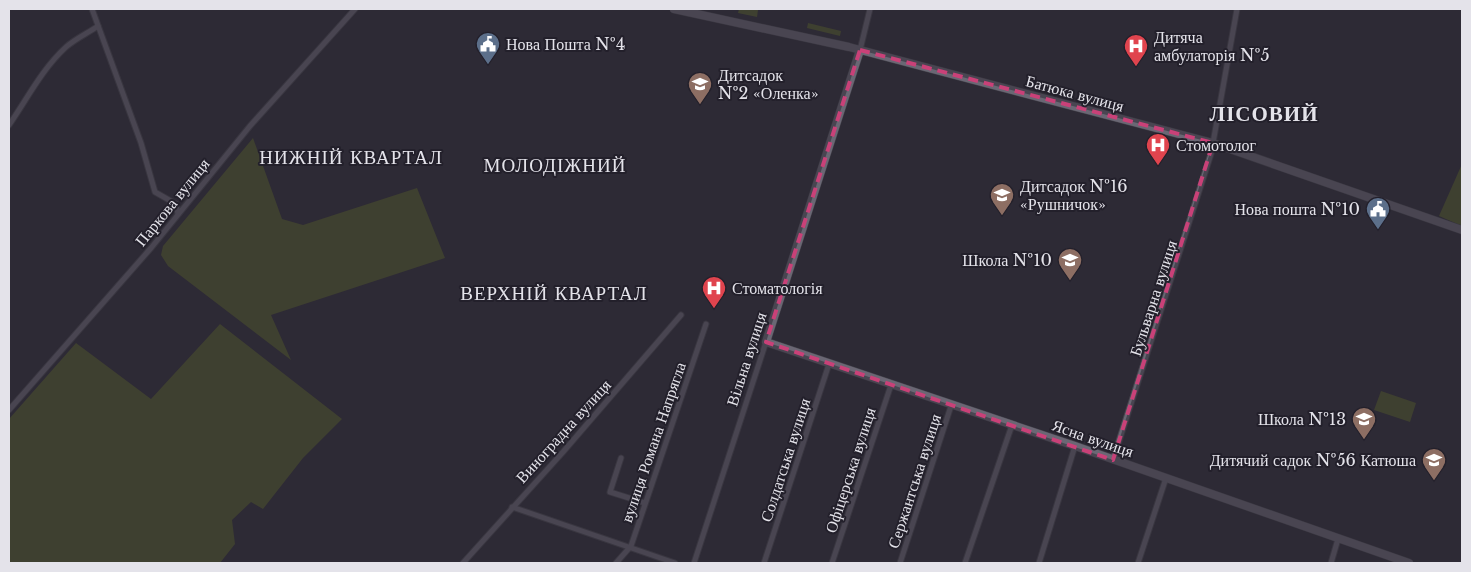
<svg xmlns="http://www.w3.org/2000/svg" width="1471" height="572" viewBox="0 0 1471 572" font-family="'Libre Baskerville',serif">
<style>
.green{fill:#535b2b}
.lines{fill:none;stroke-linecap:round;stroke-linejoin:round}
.street-casing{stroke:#47454e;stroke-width:7}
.secondary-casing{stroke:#47454e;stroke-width:9}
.street{stroke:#6a6774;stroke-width:5}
.secondary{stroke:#6a6774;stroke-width:8}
.marked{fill:none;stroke:#c94178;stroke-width:4;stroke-dasharray:10 6;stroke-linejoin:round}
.labels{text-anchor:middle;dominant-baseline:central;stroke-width:4;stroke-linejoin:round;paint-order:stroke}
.poi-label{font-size:16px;fill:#e4e3ea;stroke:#23202b;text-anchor:start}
.street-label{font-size:16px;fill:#e4e3ea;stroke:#23202b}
.quarter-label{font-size:19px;letter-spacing:1px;fill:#e4e3ea;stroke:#23202b}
.district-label{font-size:21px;font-weight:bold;letter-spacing:1px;fill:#e4e3ea;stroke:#23202b}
</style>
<rect width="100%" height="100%" fill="#2d2a35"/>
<g class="green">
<polygon points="739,9 758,10 757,17 738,13"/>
<polygon points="808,23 841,31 840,36 807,28"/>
<polygon points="253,138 282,219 303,225 417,188 445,258 271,315 291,360 168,266 161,255 163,246"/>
<polygon points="1462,164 1462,226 1439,216"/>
<polygon points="220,324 342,419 303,458 263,509 251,502 232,520 235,544 220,563 9,563 9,419 76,343 151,399"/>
<polygon points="1381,391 1416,403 1410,422 1374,410"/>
</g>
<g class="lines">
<g class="street-casing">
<g id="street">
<polyline points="92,9 141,143 155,192 176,204 178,214"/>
<polyline points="860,50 870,9"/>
<path d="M9,125C27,99 42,69 66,47C75,39 88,33 98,26"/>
<polyline points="9,410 151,248 250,126 355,9"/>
<polyline points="621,458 610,492 645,503"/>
<polyline points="1113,460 1211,154 1237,9"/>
<polyline points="512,507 675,563"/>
<polyline points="463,563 563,452 681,315"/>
<polyline points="616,563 631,546 706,324"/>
<polyline points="694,563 766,342"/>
<polyline points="764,563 829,364"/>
<polyline points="832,563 891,385"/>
<polyline points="900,563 951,406"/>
<polyline points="965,563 1012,425"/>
<polyline points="1039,563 1075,446"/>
<polyline points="1138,563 1166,478"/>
<polyline points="1331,563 1338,539"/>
</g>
</g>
<g class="secondary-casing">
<g id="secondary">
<polyline points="674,9 849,47 1213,143 1462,230"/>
<polyline points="860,50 766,342 1075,446 1409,563"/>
</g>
</g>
<use href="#street" class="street"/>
<use href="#secondary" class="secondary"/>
</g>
<path d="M0 0H1471V572H0ZM860,50L1213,143L1113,460L766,342Z" fill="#2d2a35" fill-opacity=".55" fill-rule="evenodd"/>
<path class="marked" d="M860,50L1213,143L1113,460L766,342Z"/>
<defs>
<g id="civic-pin" transform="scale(1.25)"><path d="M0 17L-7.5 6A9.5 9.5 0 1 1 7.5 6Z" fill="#5c6f8a" stroke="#23202b"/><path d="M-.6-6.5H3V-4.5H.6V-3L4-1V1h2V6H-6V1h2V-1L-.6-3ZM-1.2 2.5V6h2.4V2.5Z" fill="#fff"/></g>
<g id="hospital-pin" transform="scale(1.25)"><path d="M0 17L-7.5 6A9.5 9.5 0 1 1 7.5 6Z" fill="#e0444e" stroke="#23202b"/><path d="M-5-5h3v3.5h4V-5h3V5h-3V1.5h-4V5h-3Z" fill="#fff"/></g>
<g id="school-pin" transform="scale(1.25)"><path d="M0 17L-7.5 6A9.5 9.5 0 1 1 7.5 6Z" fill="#8d6e63" stroke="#23202b"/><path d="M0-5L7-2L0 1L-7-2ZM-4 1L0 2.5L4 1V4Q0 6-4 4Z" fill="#fff"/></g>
</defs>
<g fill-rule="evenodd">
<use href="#civic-pin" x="488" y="44"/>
<use href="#hospital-pin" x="1136" y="46"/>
<use href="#school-pin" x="700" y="84"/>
<use href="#hospital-pin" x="1158" y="145"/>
<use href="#school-pin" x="1002" y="195"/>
<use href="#civic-pin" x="1378" y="209"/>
<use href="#school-pin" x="1070" y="260"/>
<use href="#hospital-pin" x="714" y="288"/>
<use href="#school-pin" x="1364" y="419"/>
<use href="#school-pin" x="1434" y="460"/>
</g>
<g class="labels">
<g class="poi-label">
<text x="1154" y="37">Дитяча<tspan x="1154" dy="18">амбулаторія №5</tspan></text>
<text x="506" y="44">Нова Пошта №4</text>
<text x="718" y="75">Дитсадок<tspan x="718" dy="18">№2 «Оленка»</tspan></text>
<text x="1176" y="145">Стомотолог</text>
<text x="1020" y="186">Дитсадок №16<tspan x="1020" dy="18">«Рушничок»</tspan></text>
<text x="1360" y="209" text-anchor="end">Нова пошта №10</text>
<text x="1052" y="260" text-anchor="end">Школа №10</text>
<text x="732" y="288">Стоматологія</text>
<text x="1346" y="419" text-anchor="end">Школа №13</text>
<text x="1416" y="460" text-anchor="end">Дитячий садок №56 Катюша</text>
</g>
<g class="street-label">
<text transform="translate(1075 93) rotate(15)">Батюка вулиця</text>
<text transform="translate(172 202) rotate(-51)">Паркова вулиця</text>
<text transform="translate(1153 298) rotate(-72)">Бульварна вулиця</text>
<text transform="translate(746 359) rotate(-72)">Вільна вулиця</text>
<text transform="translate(563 431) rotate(-48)">Виноградна вулиця</text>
<text transform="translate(1093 438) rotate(19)">Ясна вулиця</text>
<text transform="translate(653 442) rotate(-71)">вулиця Романа Напрягла</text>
<text transform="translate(785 460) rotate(-72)">Солдатська вулиця</text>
<text transform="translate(850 470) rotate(-72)">Офіцерська вулиця</text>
<text transform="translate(914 481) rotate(-72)">Сержантська вулиця</text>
</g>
<g class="quarter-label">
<text x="351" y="157">НИЖНІЙ КВАРТАЛ</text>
<text x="555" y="165">МОЛОДІЖНИЙ</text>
<text x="554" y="293">ВЕРХНІЙ КВАРТАЛ</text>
</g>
<g class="district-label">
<text x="1264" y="114">ЛІСОВИЙ</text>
</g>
</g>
<rect width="1471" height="572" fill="none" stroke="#e4e3ea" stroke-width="20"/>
</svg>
